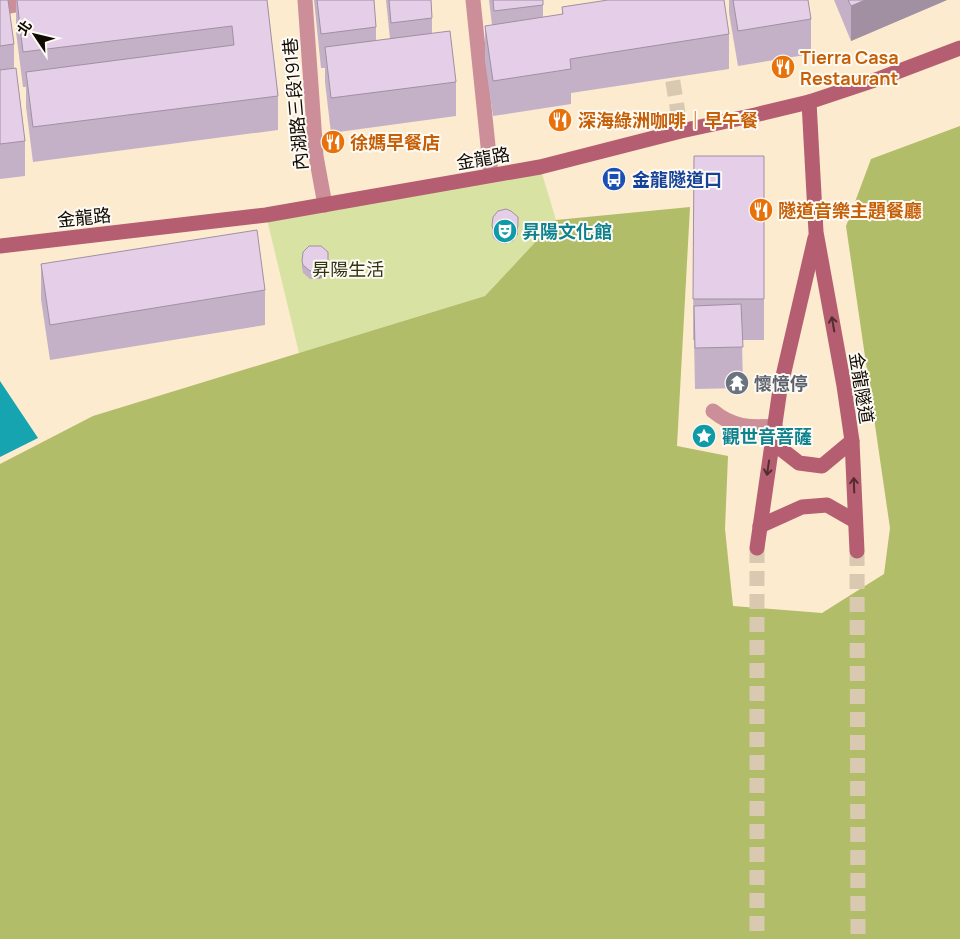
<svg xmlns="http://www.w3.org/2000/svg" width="960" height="939" viewBox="0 0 960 939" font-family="Manrope,'Noto Sans TC',sans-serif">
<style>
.green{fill:#d8e2a3}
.forest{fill:#b1bd69}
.water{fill:#16a4b1}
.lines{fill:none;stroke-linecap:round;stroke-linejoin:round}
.street-tunnel{stroke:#d9c9b0;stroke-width:15;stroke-dasharray:15 8;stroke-linecap:butt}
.secondary-tunnel{stroke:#d9c9b0;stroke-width:15;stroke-dasharray:15 8;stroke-linecap:butt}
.street{stroke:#cc8e99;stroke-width:15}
.secondary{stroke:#b55e71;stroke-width:15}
.wall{fill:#c4b1c8}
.shaded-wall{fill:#a090a2}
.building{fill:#e4cee8;stroke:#a090a2}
.oneway{stroke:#522c2f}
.labels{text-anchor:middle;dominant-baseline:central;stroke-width:4;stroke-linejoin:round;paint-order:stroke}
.food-label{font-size:18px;font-weight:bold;fill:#c56008;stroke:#fefaf4;text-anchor:start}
.street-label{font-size:18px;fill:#100a03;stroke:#fefaf4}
.transit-label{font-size:18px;font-weight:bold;fill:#164399;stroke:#fefaf4;text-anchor:start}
.culture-label{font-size:18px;font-weight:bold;fill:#0d838f;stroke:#fefaf4;text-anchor:start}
.park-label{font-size:18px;fill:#2f340f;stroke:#fefaf4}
.worship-label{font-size:18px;font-weight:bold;fill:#5b616d;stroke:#fefaf4;text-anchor:start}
</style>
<rect width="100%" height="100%" fill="#fcebce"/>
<polygon class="green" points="540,167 556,220 485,296 299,353 266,215"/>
<polygon class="forest" points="960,126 960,939 0,939 0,464 93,416 485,296 556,220 690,207 677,446 728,456 725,529 733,606 822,613 884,574 890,528 846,226 871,159"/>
<polygon class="water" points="0,381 38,438 0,457"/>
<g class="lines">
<polyline class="street-tunnel" points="669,58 681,131"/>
<g class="secondary-tunnel">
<polyline points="757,548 757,939"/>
<polyline points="857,551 858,939"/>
</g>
<g class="street">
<polyline points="305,0 316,156 325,205"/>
<polyline points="473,0 491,175"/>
<polyline points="0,8 42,0"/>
<path d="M713,411C732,427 750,428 775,426"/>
</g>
<g class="secondary">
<polyline points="809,102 816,232 844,386 852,441 857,551"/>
<polyline points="0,246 266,215 540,167 681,131 755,115 809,102 881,78 960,48"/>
<polyline points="772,442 799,463 822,466 852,441"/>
<polyline points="760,526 802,507 827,505 855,521"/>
<polyline points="757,548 780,389 815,238"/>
</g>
</g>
<g class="wall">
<polygon points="0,0 14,44 14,68 25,141 25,176 0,179"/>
<polygon points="16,0 267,0 278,96 278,130 33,162 26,107 26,87 23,87 16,32"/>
<polygon points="314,0 374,0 376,27 376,41 390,39 386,0 431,0 432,18 432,33 456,82 456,116 331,133 325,82 325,68 321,68"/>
<polygon points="489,0 543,0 543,17 562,15 562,7 729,34 729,69 571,93 571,104 493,116 485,61 485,26 492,25"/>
<polygon points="729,0 808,0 811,19 811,54 738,66 729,13"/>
<polygon points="834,0 947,0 851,41"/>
<polygon points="694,156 764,156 764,340 742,340 743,388 695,389 694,340 693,340"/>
<polygon points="492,225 518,234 513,241 505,244 500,243 493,238 492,233"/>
<polygon points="302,261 328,269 323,277 319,279 310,279 303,273 302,268"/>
<polygon points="41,264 265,290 265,325 50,360 41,299"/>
</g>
<g class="shaded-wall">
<polygon points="865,0 947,0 851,41 851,6"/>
<polygon points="518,226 518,234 513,241 505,244 505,236"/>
<polygon points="328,261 328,269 323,277 319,279 319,271"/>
</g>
<g class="building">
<polygon points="0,0 8,0 14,44 0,46"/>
<polygon points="17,0 267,0 278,96 33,127 26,72 234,45 232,26 23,52"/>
<polygon points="317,0 374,0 376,27 321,34"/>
<polygon points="389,0 431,0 432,18 391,23"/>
<polygon points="493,0 543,0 543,5 494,11"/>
<polygon points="608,0 724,0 729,34 570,59 571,69 493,81 485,26 563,14 562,7"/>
<polygon points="733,0 808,0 811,19 738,31"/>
<polygon points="848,0 865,0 851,6"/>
<polygon points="450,31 456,82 331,98 325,47"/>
<polygon points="16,68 25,141 0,144 0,70"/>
<polygon points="694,156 764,156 764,299 693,299"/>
<polygon points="506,209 511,211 518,217 518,226 513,234 505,236 500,236 493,230 492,225 493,217 498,211"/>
<polygon points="257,230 265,290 50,325 41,264"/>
<polygon points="309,246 321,246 328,252 328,261 323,269 319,271 310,271 303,265 302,261 303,252"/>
<polygon points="741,304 743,347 695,348 694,306"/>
</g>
<defs><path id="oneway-shaft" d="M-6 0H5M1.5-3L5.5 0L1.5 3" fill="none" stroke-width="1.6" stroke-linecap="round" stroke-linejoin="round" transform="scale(1.25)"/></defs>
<g class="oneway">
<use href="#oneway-shaft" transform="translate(833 324) rotate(-100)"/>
<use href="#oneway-shaft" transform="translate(768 468) rotate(98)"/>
<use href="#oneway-shaft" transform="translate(854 485) rotate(-92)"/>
</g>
<defs>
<g id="restaurant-disc" transform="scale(1.25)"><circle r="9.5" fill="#e8710a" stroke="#fefaf4"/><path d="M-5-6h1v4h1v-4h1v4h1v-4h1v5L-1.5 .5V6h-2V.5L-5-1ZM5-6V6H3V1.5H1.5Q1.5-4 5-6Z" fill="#fff"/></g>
<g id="bus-disc" transform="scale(1.25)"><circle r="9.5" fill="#1a4fb4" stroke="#fefaf4"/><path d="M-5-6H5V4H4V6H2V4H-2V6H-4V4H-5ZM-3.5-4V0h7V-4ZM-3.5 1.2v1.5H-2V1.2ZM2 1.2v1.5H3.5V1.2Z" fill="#fff"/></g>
<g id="theatre-disc" transform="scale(1.25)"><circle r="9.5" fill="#0f9aa8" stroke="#fefaf4"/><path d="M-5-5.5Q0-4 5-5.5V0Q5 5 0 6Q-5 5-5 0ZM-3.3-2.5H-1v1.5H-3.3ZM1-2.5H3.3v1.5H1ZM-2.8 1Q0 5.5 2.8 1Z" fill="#fff"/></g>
<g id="temple-disc" transform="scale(1.25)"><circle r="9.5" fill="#6b7280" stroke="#fefaf4"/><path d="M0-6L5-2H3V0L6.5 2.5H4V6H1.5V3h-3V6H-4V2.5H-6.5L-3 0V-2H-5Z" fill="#fff"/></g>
<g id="sight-disc" transform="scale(1.25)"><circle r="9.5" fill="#0f9aa8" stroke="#fefaf4"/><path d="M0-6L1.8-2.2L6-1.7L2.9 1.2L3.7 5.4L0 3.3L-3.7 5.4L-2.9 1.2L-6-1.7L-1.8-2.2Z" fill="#fff"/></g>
</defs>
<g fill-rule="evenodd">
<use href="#restaurant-disc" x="783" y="67"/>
<use href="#restaurant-disc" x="560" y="120"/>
<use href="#restaurant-disc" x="333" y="142"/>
<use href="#bus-disc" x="614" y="179"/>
<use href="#restaurant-disc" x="761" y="210"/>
<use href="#theatre-disc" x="505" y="231"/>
<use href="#temple-disc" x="737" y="383"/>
<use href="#sight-disc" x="704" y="436"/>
</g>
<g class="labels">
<g class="food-label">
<text x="800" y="57">Tierra Casa<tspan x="800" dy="21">Restaurant</tspan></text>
<text x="578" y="120">深海綠洲咖啡｜早午餐</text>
<text x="350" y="142">徐媽早餐店</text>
<text x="778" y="210">隧道音樂主題餐廳</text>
</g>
<g class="street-label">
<text transform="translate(295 104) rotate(-95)">內湖路三段191巷</text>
<text transform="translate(483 158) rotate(-10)">金龍路</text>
<text transform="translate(84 217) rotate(-6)">金龍路</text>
<text transform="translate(862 388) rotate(81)">金龍隧道</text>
</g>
<g class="transit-label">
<text x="632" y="179">金龍隧道口</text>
</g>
<g class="culture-label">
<text x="522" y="231">昇陽文化館</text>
<text x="722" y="436">觀世音菩薩</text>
</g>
<g class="park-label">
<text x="348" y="269">昇陽生活</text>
</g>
<g class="worship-label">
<text x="754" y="383">懷憶停</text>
</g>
</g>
<g transform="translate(35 35) rotate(305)" stroke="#fefaf4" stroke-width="4" paint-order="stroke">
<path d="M0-4L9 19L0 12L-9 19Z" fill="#100a03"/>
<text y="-8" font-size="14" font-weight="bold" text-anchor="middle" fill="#100a03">北</text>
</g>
</svg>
